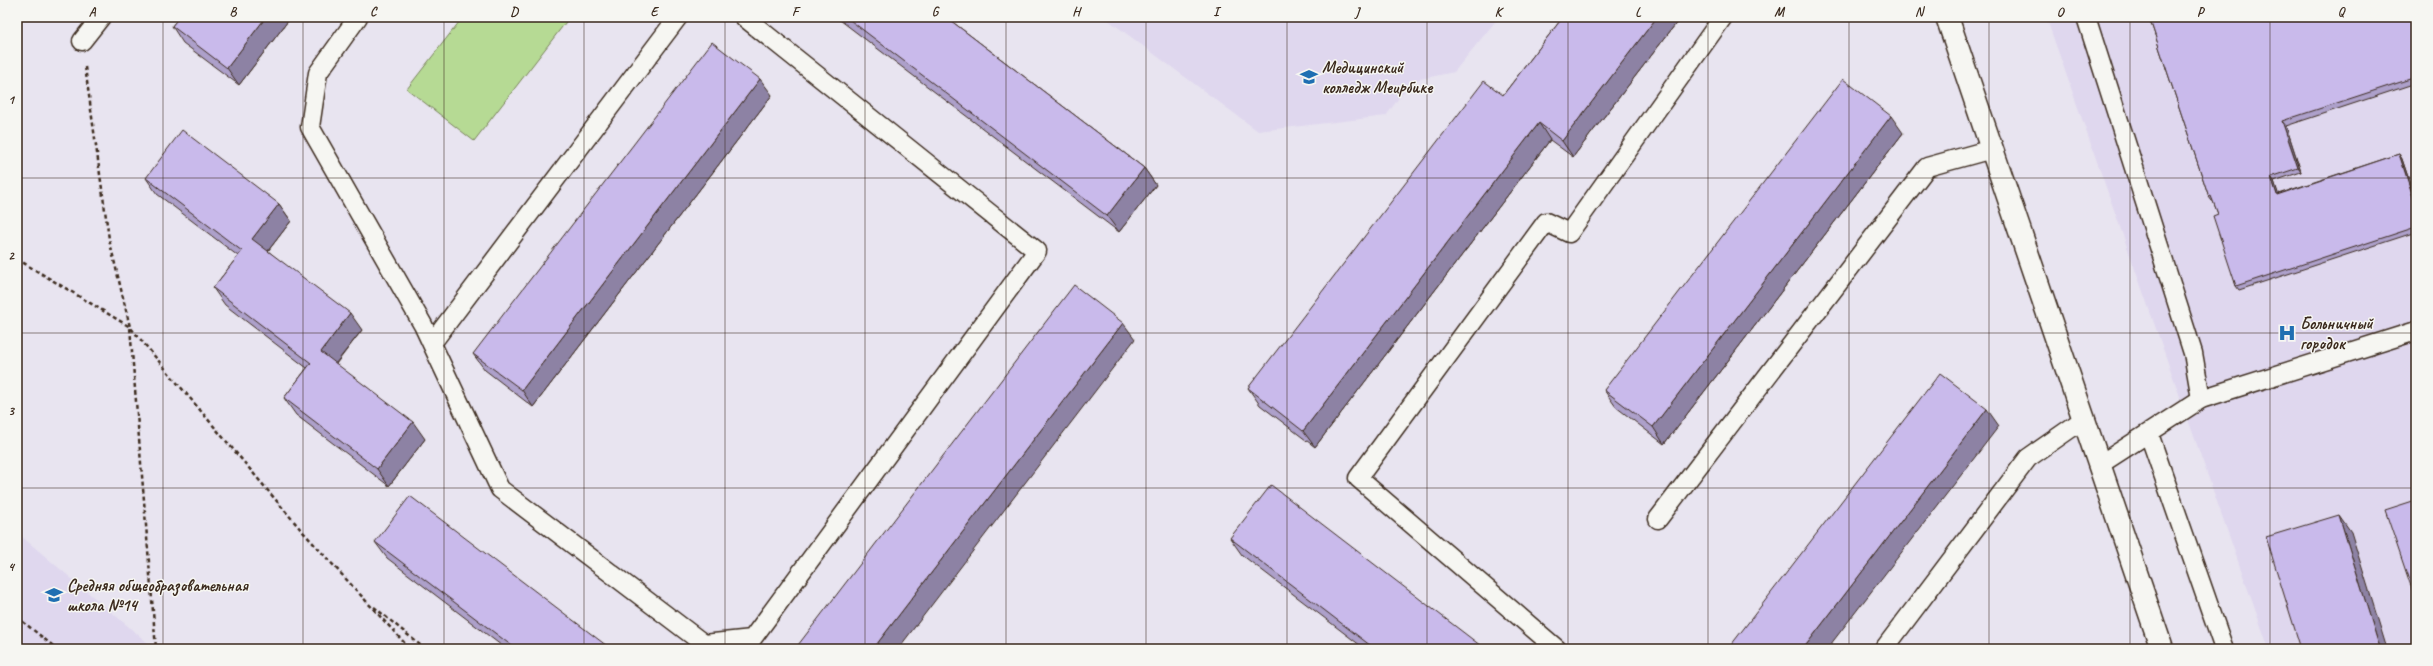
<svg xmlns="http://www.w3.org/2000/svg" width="2433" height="666" viewBox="0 0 2433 666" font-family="Caveat,sans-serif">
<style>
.built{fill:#dfd7ee}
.green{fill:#b6da94;stroke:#788259}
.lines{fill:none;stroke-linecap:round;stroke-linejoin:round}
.service-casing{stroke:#3b2a1e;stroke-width:21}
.tertiary-casing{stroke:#3b2a1e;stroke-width:25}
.path{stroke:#3b2a1e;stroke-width:2.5;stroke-dasharray:4 3;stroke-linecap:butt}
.service{stroke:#f6f6f2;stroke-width:18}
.tertiary{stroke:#f6f6f2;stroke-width:22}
.wall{fill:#ada0ca;stroke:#3b2a1e}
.shaded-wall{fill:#8d82a4;stroke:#3b2a1e}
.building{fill:#c9baeb;stroke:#3b2a1e}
.grid{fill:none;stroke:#3b2a1e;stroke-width:1;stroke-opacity:0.55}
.labels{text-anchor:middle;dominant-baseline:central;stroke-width:3;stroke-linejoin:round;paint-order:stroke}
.poi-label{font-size:17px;font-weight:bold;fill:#3b2a1e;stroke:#f6f6f2;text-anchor:start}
.neatline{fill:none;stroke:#3b2a1e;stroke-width:1.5}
.grid-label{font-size:13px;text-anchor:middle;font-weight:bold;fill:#3b2a1e}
</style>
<rect width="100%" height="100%" fill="#e8e4f0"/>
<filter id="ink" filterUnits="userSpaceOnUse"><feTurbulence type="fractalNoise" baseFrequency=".025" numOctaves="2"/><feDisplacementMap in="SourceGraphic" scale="8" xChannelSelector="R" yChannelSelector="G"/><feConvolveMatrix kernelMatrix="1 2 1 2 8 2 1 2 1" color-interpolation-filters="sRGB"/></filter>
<g filter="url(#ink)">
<g class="built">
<polygon points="1104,17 1499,17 1454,72 1411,81 1386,116 1258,131"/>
<polygon points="2046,17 2416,17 2416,649 2269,649"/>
<polygon points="21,536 155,649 17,649 17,541"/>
</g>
<polygon class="green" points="463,17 569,18 474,141 407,89"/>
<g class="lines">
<g class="service-casing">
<g id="service">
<polyline points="358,17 318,73 310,127 423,325 500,489 704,644 752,639 1037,251 744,17"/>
<polyline points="2086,17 2193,353 2201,399"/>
<polyline points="82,41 101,17"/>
<polyline points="432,343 678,17"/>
<polyline points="2149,434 2224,649"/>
<polyline points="2099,465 2201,399 2416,331"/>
<polyline points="1658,519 1927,167 1992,149"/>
<polyline points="1557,649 1358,478 1546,222 1569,233 1723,17"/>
<polyline points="1884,649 2028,458 2084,419"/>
</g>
</g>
<g class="tertiary-casing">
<polyline id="tertiary" points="1947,17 2162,649"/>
</g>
<g class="path">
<polyline points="85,67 109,239 130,327 302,531 410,649"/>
<polyline points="17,259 130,327 156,649"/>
<polyline points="374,607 425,649"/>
<polyline points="17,617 57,649"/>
</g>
<use href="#service" class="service"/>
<use href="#tertiary" class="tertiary"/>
</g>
<g class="wall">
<polygon points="179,17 291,17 239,85 183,43 172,26"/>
<polygon points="836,17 946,17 1144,168 1156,185 1119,232"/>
<polygon points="1563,17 1681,17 1573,157 1550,140 1315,447 1260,405 1248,388 1503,95"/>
<polygon points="2149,17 2250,17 2251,20 2416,17 2416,83 2286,126 2301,172 2274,181 2278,194 2399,154 2402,159 2416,201 2416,232 2239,290 2236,286 2218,214 2213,201 2212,201 2209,197"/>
<polygon points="772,95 533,407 485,370 473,354"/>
<polygon points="1903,133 1664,444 1616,407 1604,390"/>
<polygon points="146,178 279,204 291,221 268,251 362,330 336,364 425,439 389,486 296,415 284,398 307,368 225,305 213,288 238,256 157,194"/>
<polygon points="1230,538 1485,649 1365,649 1242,555"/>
<polygon points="375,542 611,649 506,649 387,558"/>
</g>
<g class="shaded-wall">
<polygon points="266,17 291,17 239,85 227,68"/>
<polygon points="1657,17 1681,17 1573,157 1562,141"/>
<polygon points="760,79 772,95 533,407 522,390"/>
<polygon points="1891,116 1903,133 1664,444 1653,427"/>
<polygon points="2282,121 2286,126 2301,172 2298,168"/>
<polygon points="1539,123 1550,140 1315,447 1303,431"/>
<polygon points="2399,154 2402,159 2416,201 2416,206"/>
<polygon points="1144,168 1156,185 1119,232 1107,216"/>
<polygon points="2271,177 2274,181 2280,199 2277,195"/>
<polygon points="279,204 291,221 264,256 252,239"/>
<polygon points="350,313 362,330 332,368 321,352"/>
<polygon points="1123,323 1135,339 898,649 873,649"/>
<polygon points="1987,409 1999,426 1827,649 1803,649"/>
<polygon points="413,422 425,439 389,486 377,469"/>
<polygon points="2339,515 2351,532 2387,649 2380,649"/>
</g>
<g class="building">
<polygon points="179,17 266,17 227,68 172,26"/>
<polygon points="846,17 946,17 1144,168 1107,216"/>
<polygon points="1563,17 1657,17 1562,141 1539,123 1303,431 1248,388 1484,81 1503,95"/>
<polygon points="2149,17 2248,17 2249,20 2259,17 2416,17 2416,77 2282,121 2298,168 2271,177 2277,195 2399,154 2416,206 2416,227 2236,286 2213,216 2218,214 2211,196 2209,197"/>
<polygon points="712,42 760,79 522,390 473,354"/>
<polygon points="1843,79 1891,116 1653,427 1604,390"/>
<polygon points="182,130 279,204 252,239 350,313 321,352 413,422 377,469 284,398 311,363 213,288 242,251 146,178"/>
<polygon points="1074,285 1123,323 873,649 795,649"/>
<polygon points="1940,373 1987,409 1803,649 1728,649"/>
<polygon points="1271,485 1485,649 1375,649 1230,538"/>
<polygon points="410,496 611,649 516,649 375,542"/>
<polygon points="2416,500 2416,601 2385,510"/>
<polygon points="2339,515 2380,649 2301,649 2266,537"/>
</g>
</g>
<path class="grid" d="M163,17V649M303,17V649M444,17V649M584,17V649M725,17V649M865,17V649M1006,17V649M1146,17V649M1287,17V649M1427,17V649M1568,17V649M1708,17V649M1849,17V649M1989,17V649M2130,17V649M2270,17V649M17,178H2416M17,333H2416M17,488H2416"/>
<defs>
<g id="university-bare" transform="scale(1.38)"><path d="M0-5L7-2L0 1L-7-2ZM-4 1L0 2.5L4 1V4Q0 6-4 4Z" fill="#1f6fb2" stroke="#f6f6f2" stroke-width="2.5" paint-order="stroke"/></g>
<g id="hospital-bare" transform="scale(1.38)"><path d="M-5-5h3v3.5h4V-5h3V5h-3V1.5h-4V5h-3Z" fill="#1f6fb2" stroke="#f6f6f2" stroke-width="2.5" paint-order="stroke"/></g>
<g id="school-bare" transform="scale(1.38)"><path d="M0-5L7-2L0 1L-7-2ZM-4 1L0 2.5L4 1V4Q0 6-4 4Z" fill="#1f6fb2" stroke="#f6f6f2" stroke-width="2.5" paint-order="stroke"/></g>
</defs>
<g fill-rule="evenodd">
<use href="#university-bare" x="1309" y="77"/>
<use href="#hospital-bare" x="2287" y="333"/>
<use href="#school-bare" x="54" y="595"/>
</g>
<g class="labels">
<g class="poi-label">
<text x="1322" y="67">Медицинский<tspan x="1322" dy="20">колледж Меирбике</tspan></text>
<text x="2300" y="323">Больничный<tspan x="2300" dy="20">городок</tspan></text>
<text x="67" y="585">Cредняя общеобразовательная<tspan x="67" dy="20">школа №14</tspan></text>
</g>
</g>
<rect width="2433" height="666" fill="none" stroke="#f6f6f2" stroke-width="44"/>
<rect x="22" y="22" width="2389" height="622" class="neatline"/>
<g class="grid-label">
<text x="92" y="16">A</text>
<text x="233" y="16">B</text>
<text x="373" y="16">C</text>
<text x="514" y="16">D</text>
<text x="654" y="16">E</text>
<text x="795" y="16">F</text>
<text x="935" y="16">G</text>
<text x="1076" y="16">H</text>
<text x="1216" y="16">I</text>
<text x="1357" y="16">J</text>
<text x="1498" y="16">K</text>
<text x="1638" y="16">L</text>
<text x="1779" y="16">M</text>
<text x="1919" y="16">N</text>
<text x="2060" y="16">O</text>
<text x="2200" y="16">P</text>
<text x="2341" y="16">Q</text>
<text x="11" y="104">1</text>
<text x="11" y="260">2</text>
<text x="11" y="415">3</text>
<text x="11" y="571">4</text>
</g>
</svg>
